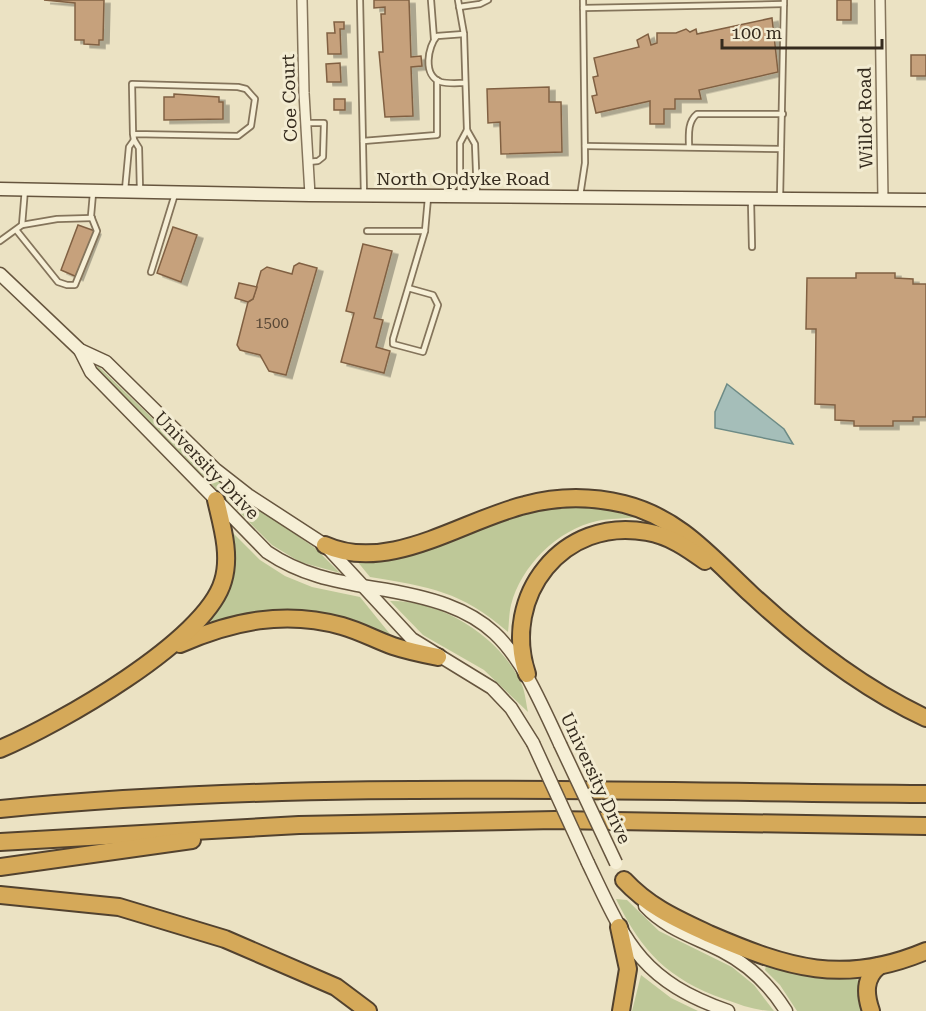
<svg xmlns="http://www.w3.org/2000/svg" width="926" height="1011" viewBox="0 0 926 1011" font-family="'Roboto Serif',serif">
<style>
.green{fill:#bec898}
.water{fill:#a5beb9;stroke:#6d8b86;stroke-width:1.5}
.building{fill:#c6a17c;stroke:#816143;stroke-width:1.5;filter:url(#shadow)}
.lines{fill:none;stroke-linecap:round;stroke-linejoin:round}
.lane-casing{stroke:#84745b;stroke-width:8}
.street-casing{stroke:#84745b;stroke-width:12}
.secondary-casing{stroke:#66553e;stroke-width:15}
.highway-casing{stroke:#52422f;stroke-width:20}
.lane{stroke:#f6efd6;stroke-width:4.5}
.street{stroke:#f6efd6;stroke-width:9}
.secondary{stroke:#f6efd6;stroke-width:12}
.highway{stroke:#d5a959;stroke-width:16}
.secondary-bridge-casing{stroke:#66553e;stroke-width:15;stroke-linecap:butt}
.secondary-bridge{stroke:#f6efd6;stroke-width:12}
.labels{text-anchor:middle;dominant-baseline:central;stroke-width:6;stroke-linejoin:round;paint-order:stroke}
.number-label{font-size:15px;fill:#594836}
.street-label{font-size:18px;fill:#352b1e;stroke:#f3ecd2}
</style>
<defs>
<filter id="shadow"><feDropShadow dx="6" dy="3.5" stdDeviation="0" flood-color="#0004"/></filter>
</defs>
<rect width="100%" height="100%" fill="#ebe2c3"/>
<g class="green">
<polygon points="98,366 212,476 315,548 340,573 300,562 272,545 96,368"/>
<path d="M556,505L611,508L638,517C625,519 610,518 597,521C557,530 521,566 511,605C509,613 509,624 508,632C461,591 430,587 370,577L357,561L387,559L532,509Z"/>
<path d="M232,532L260,560L285,576L312,587L360,597L394,639C337,611 273,605 212,622L210,619L230,585Z"/>
<path d="M390,601C442,600 501,637 522,685C525,692 526,703 528,712L484,670L423,635Z"/>
<path d="M616,899L627,900L659,931L732,967L754,985L774,1011C756,1011 741,1005 724,999C668,979 642,952 616,899Z"/>
<polygon points="766,966 808,976 857,976 863,1011 797,1011 780,985 765,970"/>
<polygon points="641,975 671,998 698,1011 632,1011"/>
</g>
<polygon class="water" points="727,384 784,429 793,444 715,428 715,412"/>
<g class="building">
<polygon points="44,0 104,0 103,40 99,40 99,45 84,44 84,40 75,40 75,3"/>
<polygon points="374,0 409,0 411,57 421,56 422,66 411,67 413,116 385,117 379,52 383,52 381,14 385,14 385,7 374,8"/>
<rect x="837" y="0" width="14" height="20"/>
<polygon points="772,18 778,72 699,90 701,99 675,99 675,109 664,109 664,124 650,124 650,101 596,113 592,96 597,95 593,77 598,76 594,58 639,47 637,40 648,34 651,45 657,43 657,33 676,33 686,29 690,32 696,29 697,34"/>
<polygon points="334,22 344,22 344,29 340,29 341,54 328,54 327,33 335,33"/>
<rect x="911" y="55" width="15" height="21"/>
<polygon points="340,63 341,82 327,82 326,64"/>
<polygon points="549,87 549,102 561,102 562,152 501,154 500,122 488,123 487,89"/>
<polygon points="174,94 219,97 219,102 223,102 223,119 164,120 164,97 174,97"/>
<rect x="334" y="99" width="11" height="11"/>
<polygon points="78,225 95,231 77,277 61,270"/>
<polygon points="173,227 197,235 181,282 157,273"/>
<polygon points="363,244 392,251 374,318 383,320 376,347 390,351 384,373 341,362 354,313 346,311"/>
<polygon points="299,263 317,268 286,375 269,371 260,355 240,350 237,345 248,302 253,299 261,271 267,267 292,274 294,266"/>
<polygon points="856,273 895,273 895,278 913,279 913,284 926,284 926,417 913,417 913,421 893,421 893,426 854,426 854,421 835,420 835,405 815,404 816,329 806,329 807,278 856,278"/>
<polygon points="239,283 257,287 253,299 248,302 235,298"/>
</g>
<g class="lines">
<g class="lane-casing">
<g id="lane">
<polyline points="360,0 364,195"/>
<polyline points="431,0 434,39"/>
<polyline points="458,0 464,34 467,130 475,144 477,196"/>
<polyline points="459,7 480,4 488,0"/>
<polyline points="583,8 784,4"/>
<path d="M464,34L437,36C428,46 422,76 441,82C448,84 458,83 465,83"/>
<polyline points="306,123 324,123 323,157 318,161 308,162"/>
<polyline points="133,134 238,136 251,126 255,99 246,89 238,87 132,84 133,134 134,140 139,148 140,190"/>
<polyline points="363,141 437,135 437,80"/>
<polyline points="585,146 781,149"/>
<path d="M689,147C689,136 687,122 697,114H783"/>
<polyline points="125,190 129,147 134,140"/>
<polyline points="460,194 460,143 467,130"/>
<polyline points="580,196 585,163 583,0"/>
<polyline points="780,198 784,0"/>
<polyline points="751,201 752,247"/>
<polyline points="22,225 57,219 92,218"/>
<polyline points="17,231 58,282 67,285 75,285 97,231 91,216 93,193"/>
<polyline points="367,231 425,231 428,198"/>
<polyline points="0,241 22,225 25,189"/>
<polyline points="151,272 175,194"/>
<polyline points="408,288 433,295 438,305 423,352 393,344 393,339 425,231"/>
</g>
</g>
<g class="street-casing">
<g id="street">
<polyline points="302,0 304,93 310,195"/>
<polyline points="880,0 883,199"/>
</g>
</g>
<g class="secondary-casing">
<g id="secondary">
<polyline points="0,189 310,195 926,200"/>
<polyline points="0,274 80,350 106,362 216,470 248,495 325,545 412,639 492,688 511,708 533,743"/>
<path d="M80,350L91,372L267,552C301,575 334,581 374,588C496,607 511,637 560,744"/>
<path d="M588,863C626,943 640,980 728,1011"/>
<path d="M645,906C666,929 695,937 722,951C749,965 770,985 786,1011"/>
</g>
</g>
<g class="highway-casing">
<g id="highway">
<path d="M325,545C389,574 463,520 525,505C558,496 591,496 624,504C680,518 712,558 752,595C804,643 861,688 926,718"/>
<path d="M180,644C232,621 285,610 342,626C360,631 376,640 393,646C408,651 423,654 438,657"/>
<path d="M527,674C501,596 563,516 647,532C670,536 687,548 705,561"/>
<path d="M0,749C57,725 206,641 223,581C231,555 222,526 216,500"/>
<path d="M0,809C308,779 617,792 926,794"/>
<polyline points="0,842 299,825 555,820 926,826"/>
<polyline points="0,867 192,840"/>
<path d="M624,880C649,907 677,919 709,934C788,968 843,986 926,951"/>
<polyline points="0,895 119,907 225,939 336,987 368,1011"/>
<polyline points="619,927 628,969 621,1011"/>
<path d="M871,1011C865,994 864,978 879,966"/>
</g>
</g>
<use href="#lane" class="lane"/>
<use href="#street" class="street"/>
<use href="#secondary" class="secondary"/>
<use href="#highway" class="highway"/>
<g class="secondary-bridge-casing">
<g id="secondary-bridge">
<polyline points="533,743 588,863"/>
<polyline points="560,744 616,863"/>
</g>
</g>
<use href="#secondary-bridge" class="secondary-bridge"/>
</g>
<g class="labels">
<g class="number-label">
<text x="272" y="323">1500</text>
</g>
<g class="street-label">
<text transform="translate(289 98) rotate(-92)">Coe Court</text>
<text transform="translate(865 118) rotate(-91)">Willot Road</text>
<text x="463" y="178">North Opdyke Road</text>
<text transform="translate(207 465) rotate(46)">University Drive</text>
<text transform="translate(596 778) rotate(65)">University Drive</text>
</g>
</g>
<path d="M722 39v9h160v-9" fill="none" stroke="#352b1e" stroke-width="3"/>
<text x="731" y="39" font-size="18" fill="#352b1e" stroke="#f3ecd2" stroke-width="4.5" paint-order="stroke">100 m</text>
</svg>
